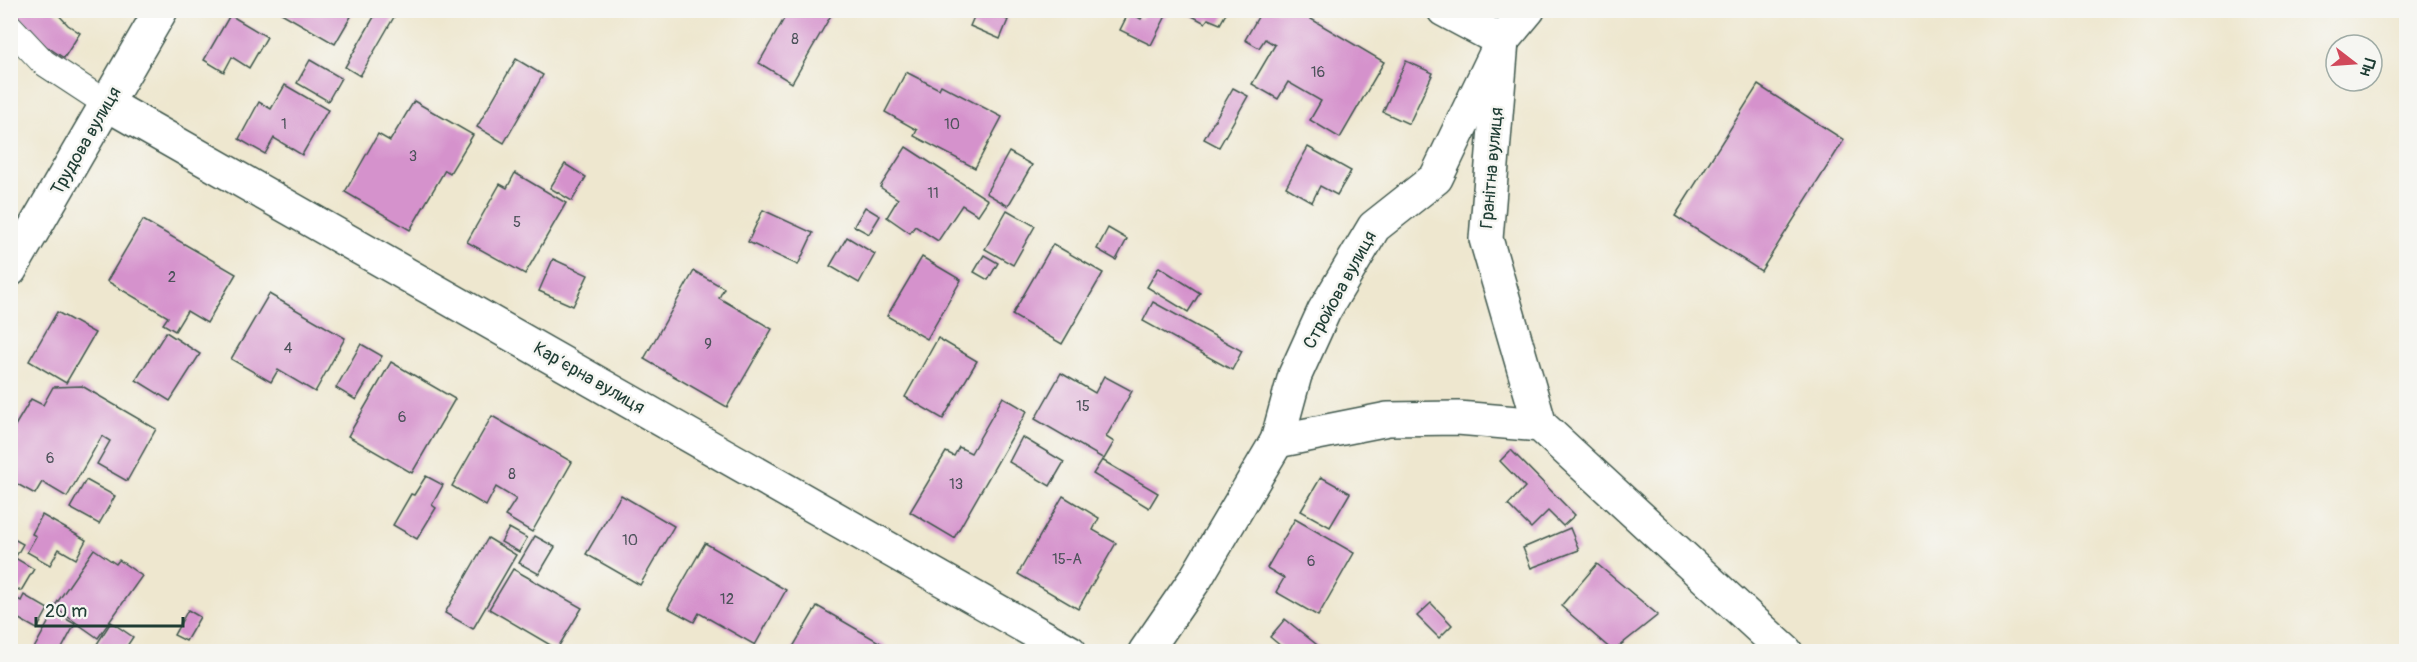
<svg xmlns="http://www.w3.org/2000/svg" width="2417" height="662" viewBox="0 0 2417 662" font-family="Pangolin,sans-serif">
<style>
.building{fill:#d592cc}
.lines{fill:none;stroke-linecap:round;stroke-linejoin:round}
.service-casing{stroke:#3e564b;stroke-width:28}
.minor-casing{stroke:#3e564b;stroke-width:36}
.service{stroke:#fff;stroke-width:26}
.minor{stroke:#fff;stroke-width:33}
.labels{text-anchor:middle;dominant-baseline:central;stroke-width:5;stroke-linejoin:round;paint-order:stroke}
.number-label{font-size:15px;fill:#4c525a}
.street-label{font-size:18px;fill:#1f3d34;stroke:#f6f6f2}
</style>
<rect width="100%" height="100%" fill="#f6f6f2"/>
<filter id="ink" filterUnits="userSpaceOnUse"><feTurbulence type="fractalNoise" baseFrequency=".0167" numOctaves="2"/><feDisplacementMap in="SourceGraphic" scale="12" xChannelSelector="R" yChannelSelector="G"/><feConvolveMatrix kernelMatrix="1 2 1 2 8 2 1 2 1" color-interpolation-filters="sRGB"/></filter>
<filter id="wash" filterUnits="userSpaceOnUse"><feTurbulence type="fractalNoise" baseFrequency=".008" numOctaves="4" result="noise"/><feDisplacementMap in="SourceGraphic" scale="24" xChannelSelector="R" yChannelSelector="G"/><feGaussianBlur stdDeviation="1.35" result="paint"/><feColorMatrix in="noise" values="0 0 0 0 0 0 0 0 0 0 0 0 0 0 0 0 0 1.4 0 .05"/><feComposite in="paint" operator="in"/></filter>
<g filter="url(#wash)">
<rect width="100%" height="100%" fill="#eee7cf"/>
<g id="blocks">
<g class="building">
<polygon points="12,10 54,10 68,25 80,33 64,58 46,46"/>
<polygon points="276,10 348,10 353,13 335,44"/>
<polygon points="363,10 398,10 360,76 345,67 374,17"/>
<polygon points="789,10 834,10 792,83 759,63"/>
<polygon points="977,10 986,10 1008,20 1000,39 970,26"/>
<polygon points="1146,10 1169,10 1151,45 1120,30 1129,12 1141,19"/>
<polygon points="1181,10 1228,10 1220,24 1208,19 1205,23"/>
<polygon points="1262,10 1296,10 1384,62 1340,138 1310,120 1321,101 1288,82 1278,99 1252,84 1275,45 1265,39 1259,48 1245,40"/>
<polygon points="230,15 267,37 249,68 232,57 224,72 204,60"/>
<polygon points="516,59 543,75 504,143 477,127"/>
<polygon points="310,60 341,78 328,101 297,83"/>
<polygon points="1406,61 1433,73 1409,124 1383,112"/>
<polygon points="906,72 939,89 941,85 1002,117 975,168 914,136 917,130 885,112"/>
<polygon points="285,85 328,110 302,155 274,138 265,154 239,139 259,102 271,109"/>
<polygon points="1758,85 1844,140 1761,271 1675,216"/>
<polygon points="1233,88 1248,96 1219,147 1204,139"/>
<polygon points="414,101 473,135 450,173 445,170 410,230 345,192 378,134 390,141"/>
<polygon points="906,147 988,200 978,215 962,205 938,241 915,226 910,233 887,217 898,199 880,187"/>
<polygon points="1308,147 1351,171 1337,195 1320,186 1312,202 1286,187"/>
<polygon points="1009,152 1032,165 1008,206 986,193"/>
<polygon points="565,164 586,177 572,201 550,188"/>
<polygon points="515,173 566,203 525,274 467,242 500,184 507,188"/>
<polygon points="865,207 880,216 869,234 854,226"/>
<polygon points="763,210 813,233 798,265 748,242"/>
<polygon points="1007,210 1035,226 1013,265 985,249"/>
<polygon points="143,220 236,274 207,323 187,311 175,331 163,324 168,317 107,281"/>
<polygon points="1108,228 1127,239 1116,260 1097,249"/>
<polygon points="847,237 875,254 859,283 830,266"/>
<polygon points="1053,244 1103,273 1062,344 1012,315"/>
<polygon points="984,255 998,263 988,280 974,272"/>
<polygon points="922,257 961,280 927,339 887,316"/>
<polygon points="553,259 588,275 573,306 539,291"/>
<polygon points="1159,267 1200,293 1188,312 1147,287"/>
<polygon points="694,271 724,288 719,298 772,329 727,407 644,359"/>
<polygon points="269,294 345,338 315,392 278,370 271,382 231,359"/>
<polygon points="1153,302 1242,351 1232,370 1143,321"/>
<polygon points="57,312 95,333 66,383 29,361"/>
<polygon points="166,332 200,354 170,401 136,380"/>
<polygon points="938,338 977,361 943,419 905,397"/>
<polygon points="361,344 382,356 356,400 336,388"/>
<polygon points="391,362 455,399 412,473 348,436"/>
<polygon points="1061,373 1095,393 1104,376 1132,391 1106,437 1114,442 1104,459 1035,419"/>
<polygon points="82,386 156,429 127,481 97,464 110,441 102,436 67,497 42,482 35,494 10,480 10,434 31,399 43,405 53,387"/>
<polygon points="1003,397 1027,411 954,538 910,512 946,452 954,456 959,447 971,453"/>
<polygon points="492,416 572,462 532,532 505,516 516,499 496,487 486,506 452,486"/>
<polygon points="1022,437 1064,462 1050,486 1009,462"/>
<polygon points="1511,450 1575,515 1563,526 1548,511 1531,528 1508,505 1525,487 1500,461"/>
<polygon points="1102,460 1158,493 1149,508 1093,474"/>
<polygon points="426,476 443,485 432,505 436,508 417,539 393,525 411,494 414,495"/>
<polygon points="1321,477 1350,493 1330,527 1301,511"/>
<polygon points="86,480 115,496 99,524 70,508"/>
<polygon points="621,495 674,526 640,585 586,554"/>
<polygon points="1063,496 1099,518 1093,530 1116,543 1078,609 1018,574"/>
<polygon points="42,515 86,540 76,559 59,549 50,565 27,552 36,536 32,534"/>
<polygon points="1295,519 1354,553 1318,616 1276,592 1284,578 1267,568"/>
<polygon points="509,528 527,538 519,552 501,542"/>
<polygon points="1570,528 1579,550 1531,568 1523,548"/>
<polygon points="535,536 555,547 539,574 519,563"/>
<polygon points="10,537 23,544 15,558 34,569 21,591 10,585"/>
<polygon points="488,538 516,555 473,629 445,613"/>
<polygon points="705,543 786,590 755,645 699,613 694,622 668,608"/>
<polygon points="94,549 116,564 119,560 142,576 98,638 54,607"/>
<polygon points="1597,564 1658,615 1613,651 1561,606"/>
<polygon points="513,569 582,608 557,649 489,609"/>
<polygon points="10,595 21,601 24,595 48,609 37,629 10,614"/>
<polygon points="1431,603 1452,625 1439,638 1417,616"/>
<polygon points="817,606 896,652 790,652"/>
<polygon points="188,610 200,617 186,641 174,635"/>
<polygon points="54,612 75,624 60,652 32,652"/>
<polygon points="1285,619 1322,649 1320,652 1288,652 1270,637"/>
<polygon points="111,622 133,637 123,652 102,652 95,647"/>
</g>
</g>
</g>
<g filter="url(#ink)">
<use href="#blocks" fill-opacity="0" stroke="#3e564b" stroke-width="1.5"/>
<g class="lines">
<g class="service-casing">
<polyline id="service" points="10,27 43,62 107,104"/>
</g>
<g class="minor-casing">
<g id="minor">
<polyline points="1444,10 1502,41 1486,239 1540,425"/>
<polyline points="107,104 1070,652"/>
<polyline points="10,270 161,10"/>
<polyline points="1277,441 1388,419 1458,418 1540,425 1786,652"/>
<polyline points="1145,652 1196,578 1277,441 1295,375 1324,311 1374,227 1436,178 1502,41 1528,10"/>
</g>
</g>
<use href="#service" class="service"/>
<use href="#minor" class="minor"/>
</g>
</g>
<g class="labels">
<g class="number-label">
<text x="795" y="39">8</text>
<text x="1318" y="72">16</text>
<text x="284" y="124">1</text>
<text x="952" y="124">10</text>
<text x="413" y="156">3</text>
<text x="933" y="193">11</text>
<text x="517" y="222">5</text>
<text x="172" y="277">2</text>
<text x="708" y="344">9</text>
<text x="288" y="348">4</text>
<text x="1083" y="406">15</text>
<text x="402" y="417">6</text>
<text x="50" y="458">6</text>
<text x="512" y="474">8</text>
<text x="956" y="484">13</text>
<text x="630" y="540">10</text>
<text x="1067" y="559">15-А</text>
<text x="1311" y="561">6</text>
<text x="727" y="599">12</text>
</g>
<g class="street-label">
<text transform="translate(86 141) rotate(-60)">Трудова вулиця</text>
<text transform="translate(1492 168) rotate(-85)">Гранітна вулиця</text>
<text transform="translate(1340 290) rotate(-61)">Стройова вулиця</text>
<text transform="translate(589 378) rotate(30)">Карʼєрна вулиця</text>
</g>
</g>
<rect width="2417" height="662" fill="none" stroke="#f6f6f2" stroke-width="36"/>
<g transform="translate(2354 63) rotate(107)"><circle r="28" fill="#f6f6f2" stroke="#a0aca6" stroke-width="1.5"/>
<path d="M0-4.5L10 22L0 15L-10 22Z" fill="#d1495b"/>
<text y="-9" font-size="16" font-weight="bold" text-anchor="middle" fill="#1f3d34">Пн</text>
</g>
<path d="M36 617v9h147v-9" fill="none" stroke="#1f3d34" stroke-width="3"/>
<text x="45" y="617" font-size="18" fill="#1f3d34" stroke="#f6f6f2" stroke-width="4.5" paint-order="stroke">20 m</text>
</svg>
